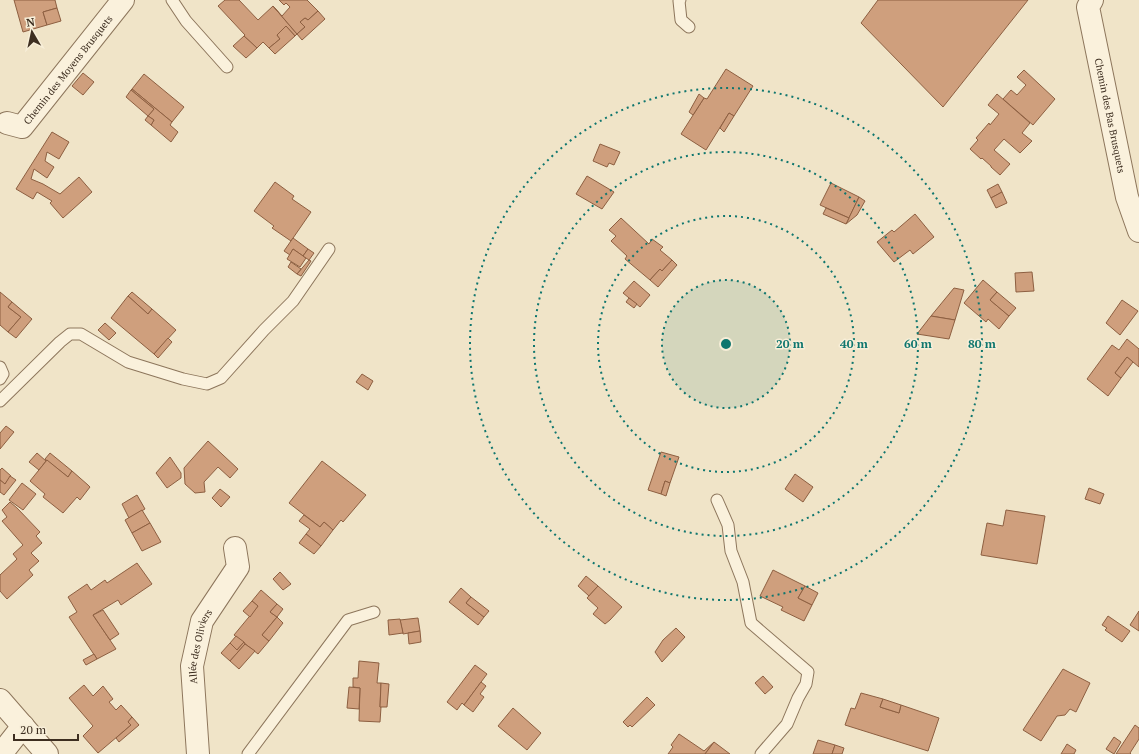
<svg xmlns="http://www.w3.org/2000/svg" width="1139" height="754" viewBox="0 0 1139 754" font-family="'PT Serif',serif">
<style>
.building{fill:#cf9f7d;stroke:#8d5f41}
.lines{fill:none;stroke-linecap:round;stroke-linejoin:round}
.lane-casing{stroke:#8d765c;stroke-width:13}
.street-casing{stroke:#8d765c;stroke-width:24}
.lane{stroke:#faf1dc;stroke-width:11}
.street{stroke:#faf1dc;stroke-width:22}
.ring{fill:none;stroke:#0f766e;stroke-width:2;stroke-dasharray:2 4}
.labels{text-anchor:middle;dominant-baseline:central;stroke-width:3;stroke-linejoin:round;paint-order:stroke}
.street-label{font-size:10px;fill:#3d2e20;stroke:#f7eed8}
.centre{fill:#0f766e;stroke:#f7eed8;stroke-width:2}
.ring-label{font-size:12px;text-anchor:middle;font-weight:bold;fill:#0f766e;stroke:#f7eed8;stroke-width:3;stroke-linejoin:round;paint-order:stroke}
</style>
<rect width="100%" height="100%" fill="#f0e4c8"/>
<g class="building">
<polygon points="14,0 55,0 57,8 43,12 47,25 23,32"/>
<polygon points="225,0 239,0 258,20 273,6 297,34 295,36 286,26 277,35 280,39 269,48 263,42 257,48 244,36 245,35 218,6"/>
<polygon points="279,0 307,0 318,11 308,20 305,18 300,22 305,27 297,34 273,6 282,16 290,7 286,3 284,5"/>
<polygon points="878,0 1028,0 943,107 861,23"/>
<polygon points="57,8 61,21 47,25 43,12"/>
<polygon points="318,11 325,19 302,40 297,34 305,27 300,22 305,18 308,20"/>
<polygon points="286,26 295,36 275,54 269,48 280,39 277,35"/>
<polygon points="244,36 257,48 246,58 233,46"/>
<polygon points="726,69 753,86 734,116 729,113 706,150 681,134 704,98 707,99"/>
<polygon points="1024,70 1055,99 1033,125 1003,99 1011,90 1017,95 1026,85 1017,77"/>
<polygon points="83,73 94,82 83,95 72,86"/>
<polygon points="144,74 184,107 172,122 132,89"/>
<polygon points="132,89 172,122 170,125 178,132 171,142 151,125 154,120 148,116 154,109 131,90"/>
<polygon points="131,90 154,109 148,116 126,97"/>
<polygon points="699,94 704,98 693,115 689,112"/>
<polygon points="997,94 1030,123 1022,133 1032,141 1020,153 1004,139 994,150 1010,164 1000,175 991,167 991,166 982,158 981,159 970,149 978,140 976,138 989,123 990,125 999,114 988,105"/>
<polygon points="729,113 734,116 724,132 720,128"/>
<polygon points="148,116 154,120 151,125 145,120"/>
<polygon points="52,132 69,142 59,159 47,152 45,161 54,167 47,178 34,169 31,179 43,184 60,194 79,177 92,192 63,218 50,203 52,201 37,192 33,199 16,189"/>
<polygon points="600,144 620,152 614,165 609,163 607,167 593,161"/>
<polygon points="587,176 614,192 602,209 576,194"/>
<polygon points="275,182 294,196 292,199 311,212 291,241 272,228 274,226 254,211"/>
<polygon points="831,183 859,197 849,218 820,205"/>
<polygon points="998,184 1002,192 991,198 987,190"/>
<polygon points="1002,192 1007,203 996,208 991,198"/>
<polygon points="859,197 865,201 857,215 846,224"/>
<polygon points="826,208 849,218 846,224 823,214"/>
<polygon points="915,214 934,237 913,254 910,250 894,262 877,242 892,230 894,232"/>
<polygon points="621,218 649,244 652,239 663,247 660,250 672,260 662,271 660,269 650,280 625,259 627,256 611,241 616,236 609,230"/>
<polygon points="293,238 308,249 303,256 293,249 290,255 284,251"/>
<polygon points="293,249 306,258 300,267 287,259"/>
<polygon points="308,249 314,253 309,260 303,256"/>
<polygon points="309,260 311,261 301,276 297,274"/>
<polygon points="672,260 677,265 658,287 650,280 660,269 662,271"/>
<polygon points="291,262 301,269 297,274 288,267"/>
<polygon points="1032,272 1034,291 1016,292 1015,273"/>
<polygon points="983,280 997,292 990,300 1009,316 999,329 988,319 986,322 964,303"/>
<polygon points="634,281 650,295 640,307 623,293"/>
<polygon points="954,288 964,290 955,320 931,316"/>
<polygon points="0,292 12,302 8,307 21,317 8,332 0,325"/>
<polygon points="132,292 152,309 148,314 128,296"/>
<polygon points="997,292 1016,308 1009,316 990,300"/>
<polygon points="128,296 148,314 152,309 176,330 154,354 111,318"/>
<polygon points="629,298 637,304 634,308 626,302"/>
<polygon points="1122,300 1138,311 1120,335 1106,323"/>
<polygon points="12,302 32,319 16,338 8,332 21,317 8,307"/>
<polygon points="931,316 955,320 949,339 917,334"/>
<polygon points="105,323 116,333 109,340 98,330"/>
<polygon points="168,338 172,342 158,358 154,354"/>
<polygon points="1127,339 1139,349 1139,367 1127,357 1115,373 1121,378 1108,396 1087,379 1112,345 1119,350"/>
<polygon points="1127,357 1133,362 1121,378 1115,373"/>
<polygon points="362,374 373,381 368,390 356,382"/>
<polygon points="6,426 14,432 0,449 0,433"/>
<polygon points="208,441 238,469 230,478 218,467 204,482 205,492 195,493 185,484 184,468"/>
<polygon points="661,452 679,457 670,483 665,481 661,494 648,490"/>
<polygon points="37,453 46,461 39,470 29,462"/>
<polygon points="50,453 72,471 68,477 45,459"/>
<polygon points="170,457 181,473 181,478 167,488 156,473"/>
<polygon points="47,460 68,477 72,471 88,485 90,487 80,500 77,497 63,513 43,497 45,494 30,481"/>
<polygon points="322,461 366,495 343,522 341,520 333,530 324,522 320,527 289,503"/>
<polygon points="2,468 11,476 5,484 0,480 0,470"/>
<polygon points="795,474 813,487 803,502 785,489"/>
<polygon points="10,476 16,480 4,495 0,492 0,480 5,484"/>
<polygon points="665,481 670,483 666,496 661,494"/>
<polygon points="22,483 36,494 23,510 9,500"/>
<polygon points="1089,488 1104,494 1100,504 1085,499"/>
<polygon points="220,489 230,497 221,507 212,498"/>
<polygon points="137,495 145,509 129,518 122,504"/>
<polygon points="10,502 17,508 40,532 36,536 42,543 31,553 39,561 29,570 33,575 7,599 0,591 0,575 17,559 13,554 23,545 2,521 7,517 2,510"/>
<polygon points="142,510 150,523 132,533 125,520"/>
<polygon points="1006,510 1045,516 1037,564 981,555 987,523 1003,526"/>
<polygon points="304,515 320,527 324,522 333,530 321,546 306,534 310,529 299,521"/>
<polygon points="150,523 161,542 142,551 132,533"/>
<polygon points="306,534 321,546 314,554 299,543"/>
<polygon points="137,563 152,584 121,605 118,600 93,615 116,649 97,659 69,617 77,612 68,597 87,584 91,590 105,580 107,583"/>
<polygon points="773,570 805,586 798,598 812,605 804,621 781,610 783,607 760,596"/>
<polygon points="280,572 291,584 283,590 273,579"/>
<polygon points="586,576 598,586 589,596 578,586"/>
<polygon points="598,586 622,607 610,620 605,624 593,614 598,608 587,598"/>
<polygon points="805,586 818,593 812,605 798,598"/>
<polygon points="461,588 471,597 466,603 484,617 478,625 449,602"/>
<polygon points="261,590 277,604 270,612 277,617 262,635 269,641 258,654 234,635 258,606 252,601"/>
<polygon points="471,597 489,611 484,617 466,603"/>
<polygon points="252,601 258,606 250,617 243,611"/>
<polygon points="277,604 283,609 277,617 270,612"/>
<polygon points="103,610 119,634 110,640 93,615"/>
<polygon points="1139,611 1139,631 1130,625"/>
<polygon points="1108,616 1130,631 1122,642 1105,630 1107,628 1102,625"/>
<polygon points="277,617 283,623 269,641 262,635"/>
<polygon points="418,618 420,631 403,634 400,620"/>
<polygon points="400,619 403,633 389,635 388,620"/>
<polygon points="676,628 685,637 662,662 655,652 663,640"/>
<polygon points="420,631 421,642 409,644 408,633"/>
<polygon points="236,636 244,642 237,650 230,643"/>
<polygon points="244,642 245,644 230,661 221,653 230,643 237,650"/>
<polygon points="245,644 255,651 239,669 230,661"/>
<polygon points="94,654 97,659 86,665 83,660"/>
<polygon points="359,661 379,663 377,683 381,683 380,707 381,707 380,722 359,721 360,688 353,687 353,678 358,678"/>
<polygon points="475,665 487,674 464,705 462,703 457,710 447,702"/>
<polygon points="1063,669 1090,683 1076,712 1070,709 1065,715 1057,716 1041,741 1023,730"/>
<polygon points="763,676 773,687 765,694 755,683"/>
<polygon points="481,682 486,686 480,694 484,697 473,712 464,705"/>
<polygon points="381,683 389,684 387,707 380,707"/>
<polygon points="84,685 93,696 103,686 113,699 109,702 116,710 121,705 132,717 128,722 131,725 98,753 83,736 93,726 69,698"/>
<polygon points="349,687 360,688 359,709 347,708"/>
<polygon points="861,693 883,699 880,707 899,713 901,705 939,718 928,751 845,725 851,708 855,709"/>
<polygon points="647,697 655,705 632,727 630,725 628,727 623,722"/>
<polygon points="883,699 901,705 899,713 880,707"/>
<polygon points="513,708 541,733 527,750 498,726"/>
<polygon points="132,717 139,725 119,742 116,738 131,725 128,722"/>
<polygon points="1135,725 1139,728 1139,739 1130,753 1131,754 1116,754"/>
<polygon points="679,734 704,751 714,742 705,754 668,754 673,747 671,745"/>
<polygon points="1114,737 1121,742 1114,754 1106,749"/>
<polygon points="818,740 835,745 832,754 813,754"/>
<polygon points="714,742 730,754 705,754"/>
<polygon points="1067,744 1076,750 1074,754 1061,754"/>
<polygon points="835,745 844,748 842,754 832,754"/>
</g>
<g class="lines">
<g class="lane-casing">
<g id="lane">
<polyline points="172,0 186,21 227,67"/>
<polyline points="680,0 679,1 681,20 689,27"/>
<polyline points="0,367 3,374 0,379"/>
<polyline points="0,401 60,342 70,334 81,334 128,362 183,379 207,384 221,378 264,330 293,301 329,249"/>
<polyline points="717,500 728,525 731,551 743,582 751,623 808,672 806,684 798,698 787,724 761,754"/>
<polyline points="248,754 348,620 374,612"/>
</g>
</g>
<g class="street-casing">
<g id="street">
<path id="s1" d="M1092,0L1088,7L1127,197L1139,231"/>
<path id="s2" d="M7,123L22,127L123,0"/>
<polyline points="0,700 47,754"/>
<polyline points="1,754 23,726"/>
<path id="s3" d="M198,754L192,666L202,621L238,567L235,548"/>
</g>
</g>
<use href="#lane" class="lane"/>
<use href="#street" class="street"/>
</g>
<circle cx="726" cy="344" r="64" fill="#0f766e" fill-opacity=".12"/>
<g class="ring">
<circle cx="726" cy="344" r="64"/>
<circle cx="726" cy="344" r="128"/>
<circle cx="726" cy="344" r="192"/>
<circle cx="726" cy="344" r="256"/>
</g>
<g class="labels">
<g class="street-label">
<text stroke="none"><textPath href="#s2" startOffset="89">Chemin des Moyens Brusquets</textPath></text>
<text stroke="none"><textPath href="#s1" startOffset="119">Chemin des Bas Brusquets</textPath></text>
<text stroke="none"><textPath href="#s3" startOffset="109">Allée des Oliviers</textPath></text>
</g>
</g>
<circle cx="726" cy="344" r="6" class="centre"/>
<g class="ring-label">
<text x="790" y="348">20 m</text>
<text x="854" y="348">40 m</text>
<text x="918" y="348">60 m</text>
<text x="982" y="348">80 m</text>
</g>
<g transform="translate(32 32) rotate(351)" stroke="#f7eed8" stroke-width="3" paint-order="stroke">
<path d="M0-3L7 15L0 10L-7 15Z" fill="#3d2e20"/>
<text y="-6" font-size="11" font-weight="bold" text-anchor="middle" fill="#3d2e20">N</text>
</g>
<path d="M14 734v6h64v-6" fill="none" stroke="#3d2e20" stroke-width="2"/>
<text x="20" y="734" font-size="12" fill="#3d2e20" stroke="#f7eed8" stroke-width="3" paint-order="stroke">20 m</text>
</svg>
